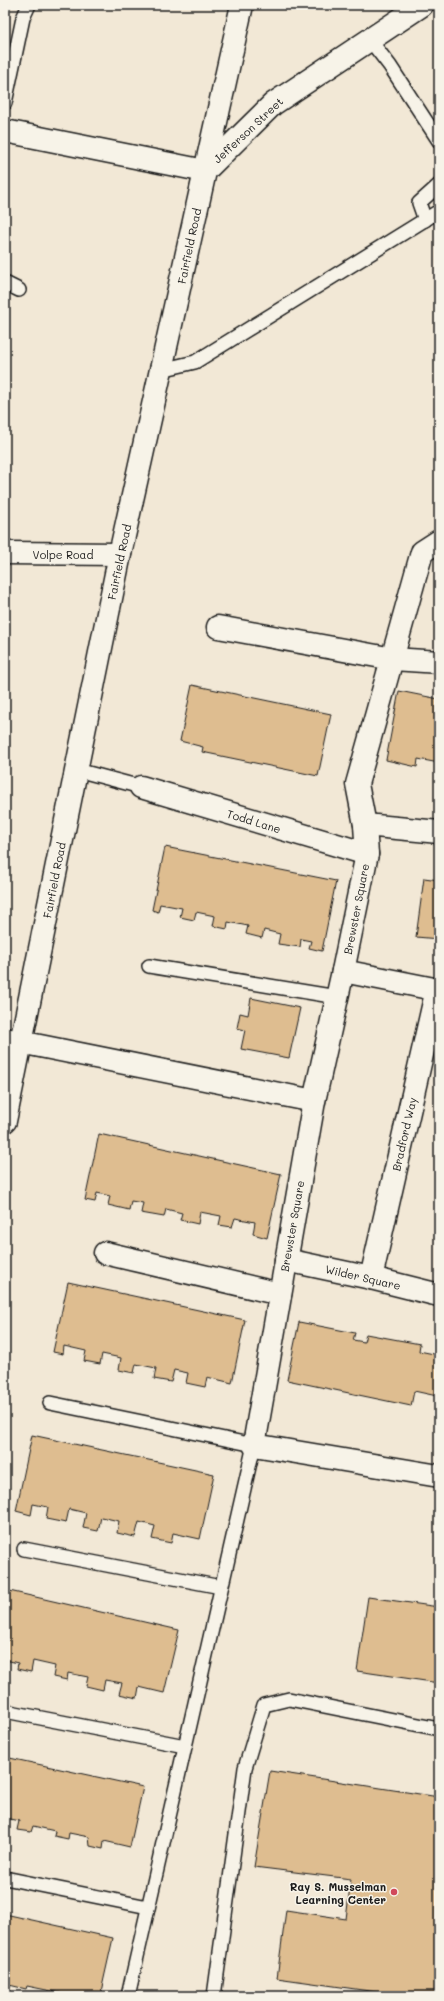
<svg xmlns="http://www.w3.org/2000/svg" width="444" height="2001" viewBox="0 0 444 2001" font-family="Mali,sans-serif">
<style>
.building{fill:#debd90;stroke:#1c1c1c}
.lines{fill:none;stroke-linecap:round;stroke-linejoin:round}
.lane-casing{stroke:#1c1c1c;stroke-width:16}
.street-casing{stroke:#1c1c1c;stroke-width:25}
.secondary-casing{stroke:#1c1c1c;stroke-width:25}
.lane{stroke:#f7f3e8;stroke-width:13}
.street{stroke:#f7f3e8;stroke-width:22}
.secondary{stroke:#f7f3e8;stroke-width:22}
.poi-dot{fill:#d1495b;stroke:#f7f3e8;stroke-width:1.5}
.labels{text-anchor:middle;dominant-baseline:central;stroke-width:3;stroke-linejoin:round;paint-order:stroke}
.street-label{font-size:11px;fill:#1c1c1c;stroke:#f7f3e8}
.poi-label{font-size:11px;font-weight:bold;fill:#1c1c1c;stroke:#f7f3e8;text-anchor:end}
</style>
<rect width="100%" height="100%" fill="#f2e8d6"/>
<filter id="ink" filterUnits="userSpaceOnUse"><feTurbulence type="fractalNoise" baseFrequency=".025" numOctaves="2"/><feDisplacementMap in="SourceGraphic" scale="8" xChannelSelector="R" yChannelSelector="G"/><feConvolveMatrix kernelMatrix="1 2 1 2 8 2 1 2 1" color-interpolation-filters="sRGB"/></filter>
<g filter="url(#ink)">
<g class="building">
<polygon points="192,685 331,714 318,776 202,752 203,747 180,741"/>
<polygon points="399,691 439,699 439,763 418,759 417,767 386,760"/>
<polygon points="165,847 336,881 322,951 309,948 311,941 301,939 300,947 278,944 280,934 264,930 262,938 246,934 248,926 228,922 227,929 213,926 215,916 196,912 194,920 180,917 182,908 160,904 158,912 152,910"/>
<polygon points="424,878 439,880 439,939 416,937"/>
<polygon points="251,998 300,1008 289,1058 241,1049 245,1030 237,1028 240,1013 248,1015"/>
<polygon points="99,1134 281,1174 267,1238 253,1234 255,1222 235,1218 232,1227 219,1225 221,1216 200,1212 198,1224 180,1220 182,1213 166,1209 164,1217 141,1213 143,1203 131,1201 129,1210 108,1205 110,1196 97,1193 95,1202 85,1200"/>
<polygon points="68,1282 245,1320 232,1383 207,1377 205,1387 186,1383 188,1373 174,1370 171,1382 154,1379 156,1368 136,1364 134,1373 119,1370 121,1358 102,1354 100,1364 84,1361 86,1351 64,1346 63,1354 53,1352"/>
<polygon points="299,1322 355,1333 353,1340 364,1342 366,1334 420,1344 419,1351 439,1355 439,1407 435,1407 437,1396 414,1391 411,1406 287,1380"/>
<polygon points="32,1435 214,1474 200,1539 173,1533 171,1543 152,1539 155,1526 139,1522 135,1537 117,1533 119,1521 101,1517 98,1531 83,1528 86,1513 69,1509 66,1523 46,1519 48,1507 33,1504 31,1515 16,1511"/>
<polygon points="5,1590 179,1630 164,1693 139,1687 137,1698 119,1694 122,1683 105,1680 103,1690 86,1686 88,1677 68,1673 67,1680 53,1677 55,1666 33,1661 31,1672 17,1669 18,1663 5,1660"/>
<polygon points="368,1597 439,1607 439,1683 357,1671"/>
<polygon points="5,1757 143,1787 130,1847 104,1841 103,1849 90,1846 89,1837 69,1833 68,1839 54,1836 55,1831 33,1826 31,1832 17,1830 19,1821 5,1818"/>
<polygon points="270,1771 439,1797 439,1904 435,1932 439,1933 439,1996 405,1996 277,1978 286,1910 346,1919 351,1879 254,1867"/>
<polygon points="5,1914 113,1938 100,1996 60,1996 61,1993 27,1986 26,1989 5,1984"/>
</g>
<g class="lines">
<g class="lane-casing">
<g id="lane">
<polyline points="370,40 390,66 439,141"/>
<polyline points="5,103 23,18 29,5"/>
<polyline points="425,220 419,203 439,185"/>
<polyline points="5,283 19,290"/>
<polyline points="161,370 195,362 439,211"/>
<polyline points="77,770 141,787"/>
<polyline points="149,966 337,997"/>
<polyline points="50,1403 254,1445 128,1996"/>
<polyline points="24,1549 221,1587"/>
<polyline points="5,1711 185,1746"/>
<polyline points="5,1878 148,1907"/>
<polyline points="214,1996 245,1768 264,1705 289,1699 439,1729"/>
</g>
</g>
<g class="street-casing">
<g id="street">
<polyline points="5,131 205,171 273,104 422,5"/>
<polyline points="439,541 422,552 357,784 365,825 367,854 343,971 314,1101 254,1445 439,1476"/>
<polyline points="5,553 120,554"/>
<polyline points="218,627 393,659 439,662"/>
<polyline points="141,787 367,854"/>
<polyline points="365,825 439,832"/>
<polyline points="343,971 439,990"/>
<polyline points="5,1039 314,1101"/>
<polyline points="105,1253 280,1294"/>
<polyline points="286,1260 371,1278 439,1295"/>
<polyline points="371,1278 437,989"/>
</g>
</g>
<g class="secondary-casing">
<polyline id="secondary" points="5,1121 120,554 242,5"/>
</g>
<use href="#lane" class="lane"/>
<use href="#street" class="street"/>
<use href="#secondary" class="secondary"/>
</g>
</g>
<circle class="poi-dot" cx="394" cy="1892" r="4"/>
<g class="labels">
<g class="street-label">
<text transform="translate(248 130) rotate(-43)">Jefferson Street</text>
<text transform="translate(189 246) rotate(-78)">Fairfield Road</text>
<text x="63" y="554">Volpe Road</text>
<text transform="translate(119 562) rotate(-78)">Fairfield Road</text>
<text transform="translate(254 821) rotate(17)">Todd Lane</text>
<text transform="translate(54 880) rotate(-79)">Fairfield Road</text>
<text transform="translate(356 909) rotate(-79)">Brewster Square</text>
<text transform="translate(404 1134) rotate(-77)">Bradford Way</text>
<text transform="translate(292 1226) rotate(-80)">Brewster Square</text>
<text transform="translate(363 1277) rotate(13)">Wilder Square</text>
</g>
<g class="poi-label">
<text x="386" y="1886">Ray S. Musselman<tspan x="386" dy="13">Learning Center</tspan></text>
</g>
</g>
<rect width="444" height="2001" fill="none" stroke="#f7f3e8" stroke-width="20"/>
<rect x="10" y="10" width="424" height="1981" fill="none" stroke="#1c1c1c" stroke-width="1.5" filter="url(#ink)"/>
</svg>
